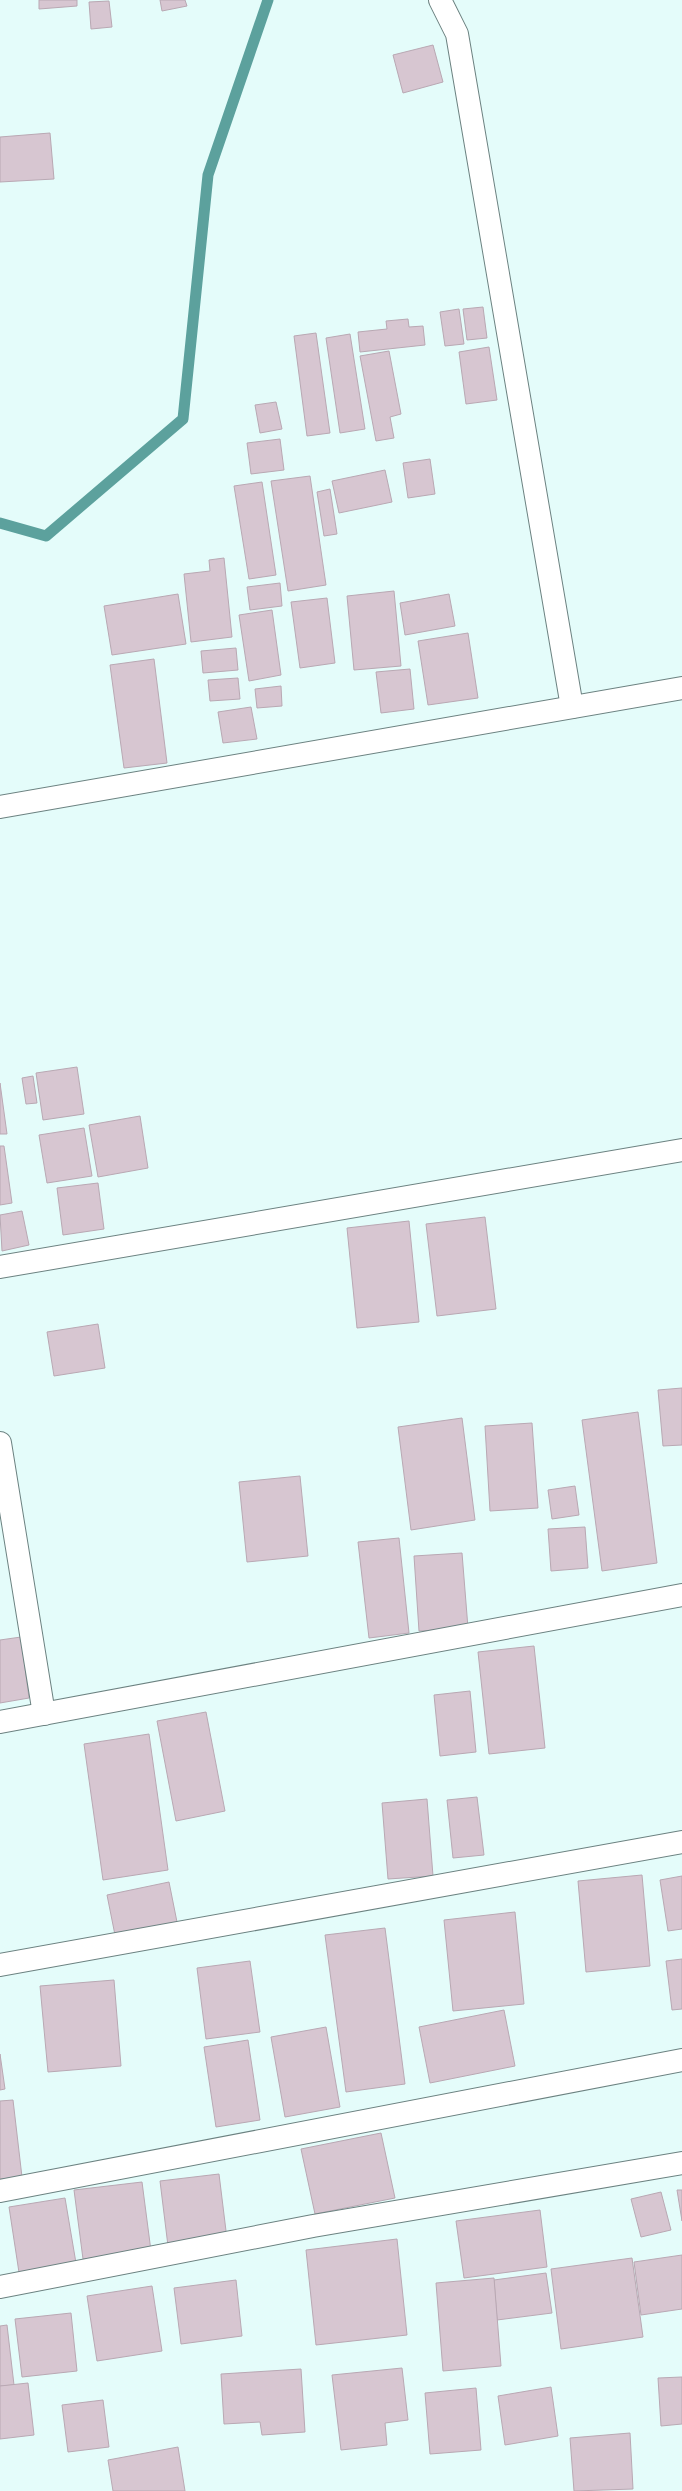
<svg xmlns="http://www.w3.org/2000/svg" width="682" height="2491" viewBox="0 0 682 2491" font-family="'Archivo Narrow',sans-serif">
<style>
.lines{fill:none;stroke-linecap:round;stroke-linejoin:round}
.stream{stroke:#5ca19d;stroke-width:11}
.building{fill:#d7c6d1;stroke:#b9a8b3}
.street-casing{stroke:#6c8281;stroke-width:24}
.street{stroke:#fff;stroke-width:22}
</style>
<rect width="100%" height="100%" fill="#e4fcfa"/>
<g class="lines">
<polyline class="stream" points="0,523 46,536 183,419 208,175 268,0"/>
</g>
<g class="building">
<polygon points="39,0 77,0 77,6 39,9"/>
<polygon points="160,0 185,0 187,6 162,11"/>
<polygon points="109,1 112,27 91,29 89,2"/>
<polygon points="433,45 443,82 403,93 393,55"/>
<polygon points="50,133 54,179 0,182 0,137"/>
<polygon points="483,307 487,338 467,340 463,309"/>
<polygon points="459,309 464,344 445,346 440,312"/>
<polygon points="408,319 409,327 423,326 425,345 360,352 358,332 387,329 386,321"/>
<polygon points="316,333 330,433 307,436 294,336"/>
<polygon points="350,334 365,429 340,433 326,338"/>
<polygon points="489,347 497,400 466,404 459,352"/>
<polygon points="389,351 401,414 390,417 394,438 376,441 360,356"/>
<polygon points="276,402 282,429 260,433 255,405"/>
<polygon points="280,439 284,470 251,474 247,443"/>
<polygon points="430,459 435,494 408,498 403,463"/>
<polygon points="385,470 392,502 339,513 332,481"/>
<polygon points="310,476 326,585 288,591 271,481"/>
<polygon points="262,482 276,575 249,579 234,486"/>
<polygon points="330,489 337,534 324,536 317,492"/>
<polygon points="224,558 232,637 191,642 184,574 210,571 209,560"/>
<polygon points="280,583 282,606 250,610 247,587"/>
<polygon points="394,591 401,666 354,670 347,596"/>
<polygon points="178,594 186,644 112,655 104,606"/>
<polygon points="449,594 455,626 405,635 400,603"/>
<polygon points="327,598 335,663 300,668 291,602"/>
<polygon points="272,610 281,675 249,681 239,615"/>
<polygon points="468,633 478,698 428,705 418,641"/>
<polygon points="236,648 238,670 203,673 201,651"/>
<polygon points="154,659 167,763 124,768 110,665"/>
<polygon points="410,669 414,709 381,713 376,672"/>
<polygon points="238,678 240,699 210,701 208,680"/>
<polygon points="281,686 282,706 257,708 255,689"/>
<polygon points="251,707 257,739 223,743 218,712"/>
<polygon points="77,1067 84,1114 43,1120 36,1073"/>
<polygon points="33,1076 37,1103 26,1104 22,1078"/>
<polygon points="0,1083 7,1134 0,1134"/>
<polygon points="140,1116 148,1168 98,1177 89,1125"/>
<polygon points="84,1128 92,1176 47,1183 39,1135"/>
<polygon points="0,1146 4,1146 12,1203 0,1205"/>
<polygon points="98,1183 104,1229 63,1235 57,1188"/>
<polygon points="22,1211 29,1245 2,1251 0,1215"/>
<polygon points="485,1217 496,1309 437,1316 426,1224"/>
<polygon points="409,1221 419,1322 357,1328 347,1228"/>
<polygon points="98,1324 105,1368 54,1376 47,1332"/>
<polygon points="682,1388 682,1445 663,1446 658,1390"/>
<polygon points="638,1412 657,1563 602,1571 582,1420"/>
<polygon points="462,1418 475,1520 411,1530 398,1427"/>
<polygon points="532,1423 538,1508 490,1511 485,1426"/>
<polygon points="300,1476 308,1556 247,1562 239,1482"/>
<polygon points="575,1486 579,1515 552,1519 548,1490"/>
<polygon points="585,1527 588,1568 551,1571 548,1529"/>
<polygon points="399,1538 409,1633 369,1638 358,1542"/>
<polygon points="462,1553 468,1628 419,1631 414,1556"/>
<polygon points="21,1637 29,1698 0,1703 0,1640"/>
<polygon points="534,1646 545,1748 489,1754 478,1652"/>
<polygon points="470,1691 476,1752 440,1756 434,1695"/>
<polygon points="206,1712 225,1811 176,1821 157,1721"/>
<polygon points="149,1734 168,1870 103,1880 84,1744"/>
<polygon points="477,1797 484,1855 453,1858 447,1800"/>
<polygon points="427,1799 433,1876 388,1879 382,1803"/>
<polygon points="642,1875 650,1966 586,1972 578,1881"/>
<polygon points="682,1876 682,1929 668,1931 660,1880"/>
<polygon points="169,1882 178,1927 116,1940 107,1895"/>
<polygon points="515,1912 524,2004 453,2011 444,1920"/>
<polygon points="385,1928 405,2084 346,2092 325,1935"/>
<polygon points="682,1959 682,2009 672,2010 666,1961"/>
<polygon points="250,1961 260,2032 206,2039 197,1968"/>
<polygon points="114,1980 121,2066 48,2072 40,1986"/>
<polygon points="504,2010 515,2066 430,2083 419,2027"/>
<polygon points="326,2027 340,2107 285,2117 271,2037"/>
<polygon points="248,2040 260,2120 216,2127 204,2047"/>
<polygon points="0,2054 5,2089 0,2090"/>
<polygon points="13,2100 22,2177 0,2179 0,2101"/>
<polygon points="381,2133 395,2198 315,2214 301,2149"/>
<polygon points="219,2174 227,2239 168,2246 160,2181"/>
<polygon points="142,2182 151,2251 83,2259 74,2190"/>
<polygon points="677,2190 682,2190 682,2221"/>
<polygon points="661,2192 671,2230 641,2237 631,2199"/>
<polygon points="65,2198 77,2269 20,2279 9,2207"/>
<polygon points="540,2210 547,2267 464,2278 456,2221"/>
<polygon points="397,2239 407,2335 316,2345 306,2250"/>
<polygon points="682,2255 682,2309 641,2315 634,2262"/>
<polygon points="632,2258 643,2337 561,2349 551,2269"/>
<polygon points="546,2273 552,2313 497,2320 494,2280"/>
<polygon points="494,2278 501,2366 443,2371 436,2283"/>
<polygon points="236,2280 242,2336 181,2344 174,2288"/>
<polygon points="152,2286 162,2351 97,2361 87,2296"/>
<polygon points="71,2313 77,2371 22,2377 15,2319"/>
<polygon points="7,2325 14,2385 0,2386 0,2326"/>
<polygon points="402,2368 408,2420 385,2423 387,2445 341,2450 332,2375"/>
<polygon points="301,2369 305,2432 262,2435 260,2422 224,2424 221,2374"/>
<polygon points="682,2377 682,2424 661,2426 658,2378"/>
<polygon points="28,2383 34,2435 0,2439 0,2386"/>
<polygon points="551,2387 558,2436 505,2445 498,2396"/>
<polygon points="476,2388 481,2450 430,2454 425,2393"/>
<polygon points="103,2400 109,2447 68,2452 62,2405"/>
<polygon points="630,2433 633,2489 574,2491 570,2438"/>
<polygon points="178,2447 185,2491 113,2491 108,2460"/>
</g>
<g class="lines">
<g class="street-casing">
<g id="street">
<polyline points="440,0 457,34 572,707"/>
<polyline points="0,807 682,688"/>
<polyline points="0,1267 682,1150"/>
<polyline points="0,1443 44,1714"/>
<polyline points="0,1722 682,1595"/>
<polyline points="0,1965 682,1842"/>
<polyline points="0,2191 682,2060"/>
<polyline points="0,2287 313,2226 682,2163"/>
</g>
</g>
<use href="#street" class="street"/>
</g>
</svg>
